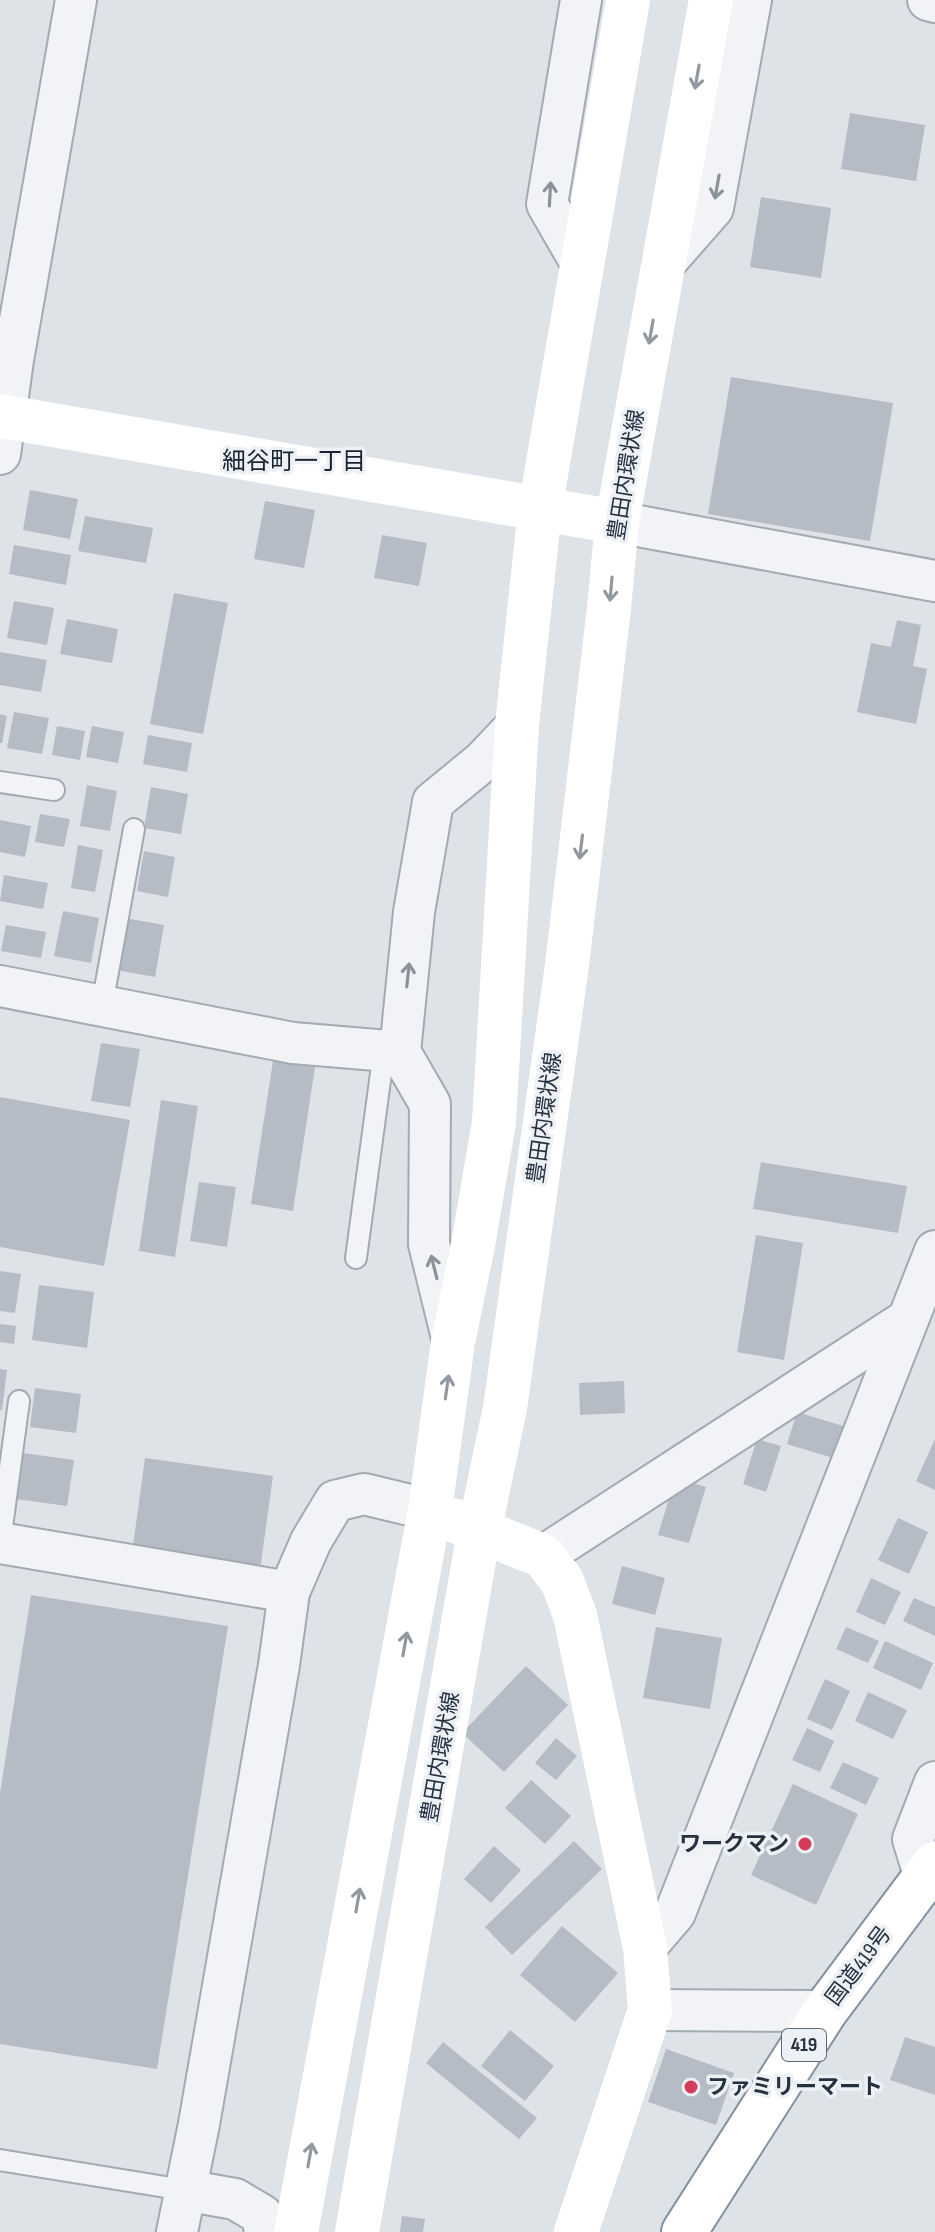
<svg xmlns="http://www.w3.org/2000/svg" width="935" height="2232" viewBox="0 0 935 2232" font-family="'Sofia Sans Condensed','Noto Sans JP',sans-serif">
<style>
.building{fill:#b5bcc5}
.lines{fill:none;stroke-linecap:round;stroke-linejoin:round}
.lane-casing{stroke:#a3aab2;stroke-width:24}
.street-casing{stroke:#a3aab2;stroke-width:44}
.highway-casing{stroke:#8591a0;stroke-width:48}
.lane{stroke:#f1f3f6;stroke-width:20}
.street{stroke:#f1f3f6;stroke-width:40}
.secondary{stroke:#fff;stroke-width:44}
.highway{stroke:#fff;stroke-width:44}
.oneway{stroke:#9298a0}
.oneway2{stroke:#8c929b}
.poi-dot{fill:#d53b5a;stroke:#edf1f6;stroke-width:3}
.labels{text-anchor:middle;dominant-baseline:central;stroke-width:7;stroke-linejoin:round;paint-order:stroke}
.shield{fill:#edf1f6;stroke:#626b77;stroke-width:2}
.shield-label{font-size:20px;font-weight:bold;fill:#263140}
.street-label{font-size:22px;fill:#263140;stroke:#edf1f6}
.poi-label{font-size:22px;font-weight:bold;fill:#263140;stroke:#edf1f6;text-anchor:end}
.neighbourhood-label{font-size:24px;fill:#192231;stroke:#edf1f6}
</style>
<rect width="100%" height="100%" fill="#dee3e8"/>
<g class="building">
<polygon points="850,113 925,125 916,181 841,169"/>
<polygon points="761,197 831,208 821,278 750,267"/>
<polygon points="731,377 893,403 870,541 708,514"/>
<polygon points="30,490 78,499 70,539 23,530"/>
<polygon points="265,501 315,510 304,568 254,559"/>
<polygon points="85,516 153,528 146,563 78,551"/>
<polygon points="382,535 427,543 419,586 374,578"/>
<polygon points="14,545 71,555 66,585 9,574"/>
<polygon points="174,593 228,603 203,734 150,724"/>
<polygon points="14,601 54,608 47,645 7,638"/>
<polygon points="67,619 118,629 112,663 60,654"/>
<polygon points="897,620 921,625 913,666 927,669 916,724 857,712 871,643 891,647"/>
<polygon points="0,652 47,660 41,692 0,685"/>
<polygon points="14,712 49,718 42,754 7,748"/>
<polygon points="0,714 7,716 2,743 0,743"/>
<polygon points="57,726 85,731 80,760 52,755"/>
<polygon points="92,726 124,732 118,763 86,757"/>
<polygon points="148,735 192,743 187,772 143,764"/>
<polygon points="87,785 117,791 110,831 80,826"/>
<polygon points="151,787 188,794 181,834 144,828"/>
<polygon points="40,814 70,819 64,847 35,842"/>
<polygon points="0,820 31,826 25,857 0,852"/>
<polygon points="78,845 103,850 95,892 71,888"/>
<polygon points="144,851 175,857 168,897 137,891"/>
<polygon points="4,875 48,883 43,909 0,901"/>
<polygon points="63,911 99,918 91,963 54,956"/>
<polygon points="125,918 164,925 155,977 116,970"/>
<polygon points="6,925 46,932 41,958 1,951"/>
<polygon points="101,1043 140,1049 130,1107 91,1101"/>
<polygon points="273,1061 315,1067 293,1211 251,1204"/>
<polygon points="0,1097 130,1120 104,1266 0,1247"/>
<polygon points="161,1100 198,1106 175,1257 139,1251"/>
<polygon points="761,1162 907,1186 898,1233 753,1209"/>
<polygon points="199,1182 236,1187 227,1247 190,1241"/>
<polygon points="756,1235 803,1243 784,1360 737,1352"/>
<polygon points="0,1271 21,1274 15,1313 0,1311"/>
<polygon points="39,1285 94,1292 87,1348 32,1340"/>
<polygon points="0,1324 16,1326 14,1344 0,1342"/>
<polygon points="0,1369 7,1370 2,1410 0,1410"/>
<polygon points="624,1381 625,1413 580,1415 579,1383"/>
<polygon points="35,1388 81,1394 76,1433 30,1427"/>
<polygon points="797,1412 843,1426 833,1458 787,1444"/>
<polygon points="757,1439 781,1446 766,1492 743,1484"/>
<polygon points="935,1439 935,1490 916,1481"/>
<polygon points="23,1453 74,1460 67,1506 16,1499"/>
<polygon points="145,1458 273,1476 260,1570 132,1553"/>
<polygon points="675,1478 706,1487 689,1543 658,1535"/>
<polygon points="898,1518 928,1532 909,1574 878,1560"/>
<polygon points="622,1566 665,1578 655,1615 612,1604"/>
<polygon points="871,1578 901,1592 885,1625 856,1612"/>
<polygon points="31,1595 228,1626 157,2069 0,2044 0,1793"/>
<polygon points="914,1598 935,1607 935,1636 903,1621"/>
<polygon points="656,1627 722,1638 710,1709 643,1698"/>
<polygon points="846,1627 879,1641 868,1663 836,1649"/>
<polygon points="885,1641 933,1663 921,1690 873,1668"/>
<polygon points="526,1666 568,1705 504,1772 462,1733"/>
<polygon points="825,1679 850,1691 832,1730 807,1719"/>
<polygon points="868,1692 907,1710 893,1739 855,1721"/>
<polygon points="807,1728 834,1741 820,1772 792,1760"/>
<polygon points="556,1738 577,1756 556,1780 535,1763"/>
<polygon points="843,1762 879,1778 866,1805 830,1788"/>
<polygon points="531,1780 571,1816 545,1844 505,1808"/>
<polygon points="793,1784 858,1814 816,1905 751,1875"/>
<polygon points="574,1841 602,1869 512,1955 485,1927"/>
<polygon points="494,1846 521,1870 491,1903 464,1879"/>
<polygon points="562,1926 618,1973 575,2022 520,1975"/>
<polygon points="510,2030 554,2066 525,2101 481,2066"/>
<polygon points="905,2037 935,2047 935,2095 890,2080"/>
<polygon points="443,2042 537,2118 519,2139 426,2063"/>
<polygon points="666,2049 734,2073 716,2125 648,2102"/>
<polygon points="402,2216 425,2219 423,2232 400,2232"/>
</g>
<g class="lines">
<g class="lane-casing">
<g id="lane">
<polyline points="0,782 54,790"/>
<polyline points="102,1005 134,829"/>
<polyline points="356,1258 384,1051"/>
<polyline points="0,1542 19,1401"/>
<polyline points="0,2160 184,2190"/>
</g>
</g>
<g class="street-casing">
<g id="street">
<polyline points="581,0 547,204 581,263"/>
<polyline points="928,0 935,2"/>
<polyline points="663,265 713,208 751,0"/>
<polyline points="0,454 13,360 76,0"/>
<polyline points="617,522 935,581"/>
<polyline points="0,986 293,1043 400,1052"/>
<polyline points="453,1342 429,1244 430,1104 400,1052 414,912 433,802 483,761 517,725"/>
<polyline points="0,1543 289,1592"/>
<polyline points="543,1556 907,1320"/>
<polyline points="925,1878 913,1839 935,1782"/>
<polyline points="645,1948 675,1913 935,1251"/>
<polyline points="650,2010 825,2011"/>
<polyline points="184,2190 235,2199 262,2215 265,2232"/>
<polyline points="177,2232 199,2124 279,1665 289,1592 311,1541 335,1501 364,1494 430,1510"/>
</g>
</g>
<g class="highway-casing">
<polyline id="highway" points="684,2232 825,2011 935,1864"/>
</g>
<use href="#lane" class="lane"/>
<use href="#street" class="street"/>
<g class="secondary">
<polyline points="0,416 617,522"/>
<polyline points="453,1520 543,1556 562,1581 575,1615 645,1948 650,2010 576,2232"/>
<polyline points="296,2232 430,1510 453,1342 473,1245 494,1122 517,725 540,509 628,0"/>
<polyline points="357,2232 479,1532 505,1408 567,965 609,608 617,522 711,0"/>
</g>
<use href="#highway" class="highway"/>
</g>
<defs><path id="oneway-shaft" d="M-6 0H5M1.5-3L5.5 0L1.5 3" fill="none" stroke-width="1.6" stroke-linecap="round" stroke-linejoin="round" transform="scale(2)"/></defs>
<g class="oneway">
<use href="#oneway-shaft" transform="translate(697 77) rotate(100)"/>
<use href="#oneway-shaft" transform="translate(651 332) rotate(100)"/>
<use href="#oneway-shaft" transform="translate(611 589) rotate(95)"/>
<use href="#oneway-shaft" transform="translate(581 847) rotate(97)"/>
<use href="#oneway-shaft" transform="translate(447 1387) rotate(-82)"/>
<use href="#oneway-shaft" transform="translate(405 1644) rotate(-80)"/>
<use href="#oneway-shaft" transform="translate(358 1900) rotate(-80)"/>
<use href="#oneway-shaft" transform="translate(310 2155) rotate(-80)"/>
</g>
<g class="oneway2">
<use href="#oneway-shaft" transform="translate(717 187) rotate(100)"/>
<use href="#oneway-shaft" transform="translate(550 194) rotate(-87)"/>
<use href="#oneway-shaft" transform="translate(408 975) rotate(-84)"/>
<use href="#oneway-shaft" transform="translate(434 1267) rotate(-104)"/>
</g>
<g class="poi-dot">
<circle cx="805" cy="1844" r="8"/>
<circle cx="691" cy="2087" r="8"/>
</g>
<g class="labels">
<rect class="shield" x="782" y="2029" width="44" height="32" rx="6"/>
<g class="shield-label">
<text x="804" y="2045">419</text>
</g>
<g class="street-label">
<text transform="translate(627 475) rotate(-81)">豊田内環状線</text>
<text transform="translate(545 1118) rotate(-82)">豊田内環状線</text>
<text transform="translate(441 1757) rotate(-80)">豊田内環状線</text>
<text transform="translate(859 1966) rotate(-53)">国道419号</text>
</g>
<g class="poi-label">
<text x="789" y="1844">ワークマン</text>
<text x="707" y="2087" text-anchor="start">ファミリーマート</text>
</g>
<g class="neighbourhood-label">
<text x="294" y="461">細谷町一丁目</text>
</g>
</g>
</svg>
